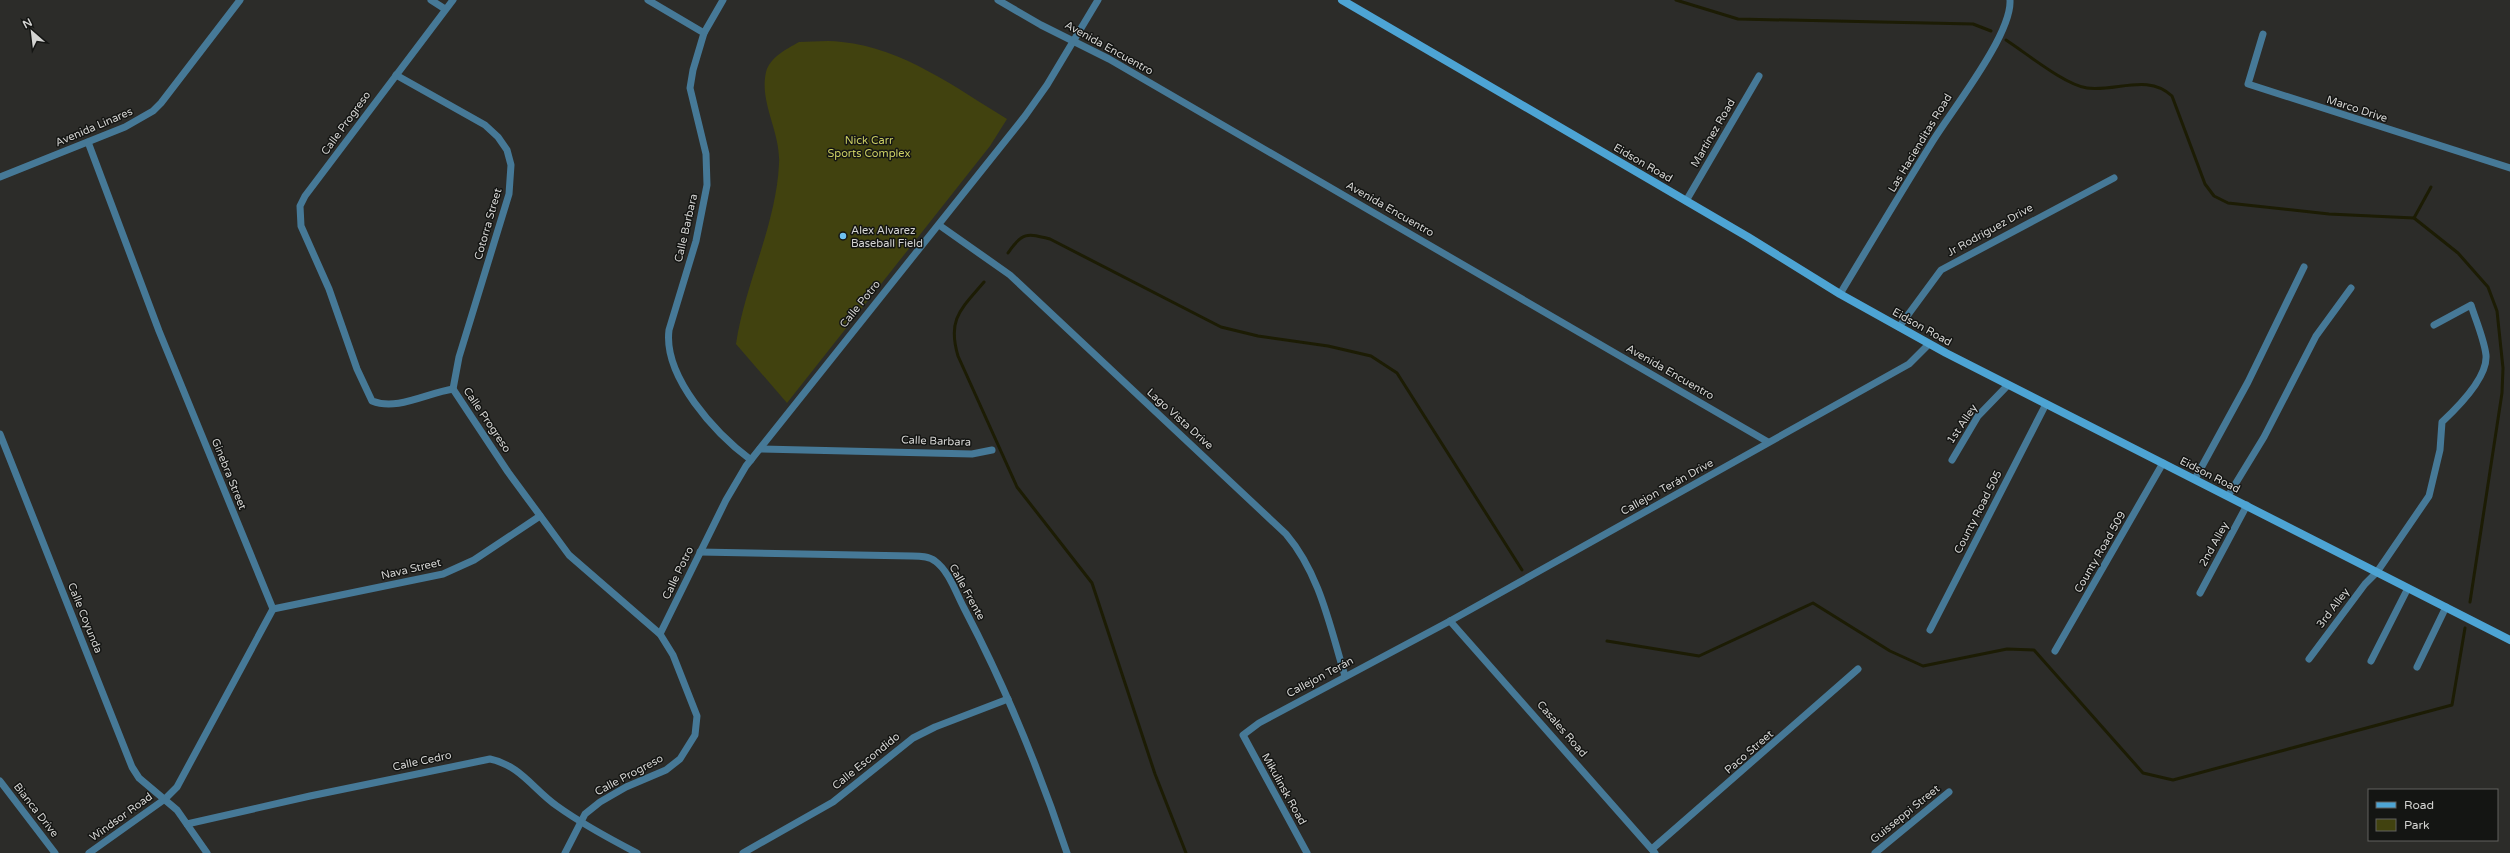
<svg xmlns="http://www.w3.org/2000/svg" width="2510" height="853" viewBox="0 0 2510 853" font-family="'Varela Round',sans-serif">
<style>
.green{fill:#41420f}
.lines{fill:none;stroke-linecap:round;stroke-linejoin:round}
.stream{stroke:#1c1c04;stroke-width:3}
.street{stroke:#467997;stroke-width:7}
.secondary{stroke:#4da4d4;stroke-width:8}
.poi-dot{fill:#6ec2f3;stroke:#141513;stroke-width:1.5}
.labels{text-anchor:middle;dominant-baseline:central;stroke-width:3;stroke-linejoin:round;paint-order:stroke}
.street-label{font-size:11px;fill:#d3d3d1;stroke:#141513}
.park-label{font-size:11px;fill:#cbce63;stroke:#141513}
.poi-label{font-size:11px;fill:#d3d3d1;stroke:#141513;text-anchor:start}
</style>
<rect width="100%" height="100%" fill="#2c2c29"/>
<path class="green" d="M799,42C813,42 828,40 842,42C903,48 956,88 1007,119L990,146L787,403L736,344C745,283 776,226 779,164C781,132 759,103 766,72C770,57 787,49 799,42Z"/>
<g class="lines">
<g class="stream">
<polyline points="1676,0 1738,19 1973,24 1991,31"/>
<path d="M2006,40C2026,53 2065,85 2087,88C2116,92 2148,73 2172,96L2205,184L2214,196L2228,203L2329,214L2414,218L2458,253L2488,287L2497,311L2503,368L2502,393L2470,602"/>
<polyline points="2414,218 2431,187"/>
<path d="M1008,253C1022,232 1027,233 1050,239L1221,327L1258,336L1328,346L1371,356L1397,373L1522,570"/>
<path d="M984,282C961,309 947,319 958,356L1017,487L1092,583L1155,774L1186,853"/>
<polyline points="1607,641 1699,656 1813,603 1890,651 1923,666 2007,649 2034,650 2143,773 2173,780 2452,705 2465,628"/>
</g>
<g class="street">
<polyline points="431,0 445,9"/>
<path d="M453,0L305,196L300,206L301,226L329,289L357,369L372,401C397,411 427,393 453,389L508,472L569,555L660,634L673,655L697,716L695,735L680,759L666,770L626,787L600,802L585,814L565,853"/>
<polyline points="648,0 704,33"/>
<path d="M723,0L704,33L693,70L690,88L706,154L707,185L696,241L669,330C663,377 716,434 751,460"/>
<polyline points="998,0 1041,25 1109,59 1768,442"/>
<polyline points="2263,34 2248,84 2510,168"/>
<polyline points="396,75 485,125 498,137 507,150 511,165 509,194 459,357 453,389"/>
<polyline points="88,142 159,331 273,609 177,787 165,799 89,853"/>
<polyline points="0,177 125,127 153,111 161,103 240,0"/>
<polyline points="1686,201 1759,76"/>
<path d="M939,225L1010,275L1286,534C1320,574 1330,627 1345,676"/>
<path d="M1840,294C1870,244 1900,194 1931,144C1951,111 2012,35 2010,0"/>
<polyline points="1899,327 1941,270 2114,178"/>
<polyline points="0,434 132,767 139,778 177,810 207,853"/>
<polyline points="760,449 972,454 992,450"/>
<polyline points="1952,460 1978,416 2008,385"/>
<polyline points="2195,479 2248,382 2304,267"/>
<polyline points="2228,496 2264,437 2316,336 2351,288"/>
<path d="M700,552L912,556C920,556 929,556 935,561C949,571 956,593 964,608C1005,686 1039,769 1067,853"/>
<polyline points="2200,593 2247,505"/>
<polyline points="273,609 443,574 474,560 540,516"/>
<polyline points="1450,621 1655,853"/>
<polyline points="1930,630 2046,404"/>
<polyline points="660,634 726,500 746,466 1025,116 1047,85 1098,0"/>
<polyline points="2055,651 2163,463"/>
<path d="M2309,659L2365,584L2377,572L2429,496L2440,450L2442,422C2457,408 2488,378 2486,355C2484,339 2476,321 2471,305L2434,325"/>
<polyline points="2371,661 2408,588"/>
<polyline points="2417,667 2446,607"/>
<polyline points="0,781 55,853"/>
<path d="M187,824L310,796L490,759C520,765 534,790 557,806C582,824 610,839 637,853"/>
<polyline points="1652,849 1858,669"/>
<polyline points="743,853 833,802 913,738 935,727 1008,699"/>
<polyline points="1307,853 1243,735 1259,723 1450,621 1909,364 1929,344"/>
<polyline points="1875,853 1949,792"/>
</g>
<polyline class="secondary" points="1342,0 1748,237 1840,294 1946,353 2510,640"/>
</g>
<circle class="poi-dot" cx="843" cy="236" r="4"/>
<g class="labels">
<g class="street-label">
<text transform="translate(1109 48) rotate(29)">Avenida Encuentro</text>
<text transform="translate(2357 109) rotate(18)">Marco Drive</text>
<text transform="translate(346 123) rotate(-54)">Calle Progreso</text>
<text transform="translate(94 127) rotate(-23)">Avenida Linares</text>
<text transform="translate(1713 133) rotate(-60)">Martínez Road</text>
<text transform="translate(1920 143) rotate(-59)">Las Hacienditas Road</text>
<text transform="translate(1643 163) rotate(30)">Eidson Road</text>
<text transform="translate(1390 209) rotate(30)">Avenida Encuentro</text>
<text transform="translate(488 224) rotate(-74)">Cotorra Street</text>
<text transform="translate(686 228) rotate(-77)">Calle Barbara</text>
<text transform="translate(1990 230) rotate(-29)">Jr Rodríguez Drive</text>
<text transform="translate(860 304) rotate(-51)">Calle Potro</text>
<text transform="translate(1922 327) rotate(29)">Eidson Road</text>
<text transform="translate(1670 372) rotate(30)">Avenida Encuentro</text>
<text transform="translate(1180 419) rotate(42)">Lago Vista Drive</text>
<text transform="translate(487 420) rotate(56)">Calle Progreso</text>
<text transform="translate(1962 424) rotate(-56)">1st Alley</text>
<text transform="translate(936 441) rotate(2)">Calle Barbara</text>
<text transform="translate(229 474) rotate(68)">Ginebra Street</text>
<text transform="translate(2210 475) rotate(27)">Eidson Road</text>
<text transform="translate(1667 487) rotate(-29)">Callejon Terán Drive</text>
<text transform="translate(1978 512) rotate(-63)">County Road 505</text>
<text transform="translate(2214 544) rotate(-61)">2nd Alley</text>
<text transform="translate(2100 552) rotate(-60)">County Road 509</text>
<text transform="translate(411 569) rotate(-13)">Nava Street</text>
<text transform="translate(678 573) rotate(-64)">Calle Potro</text>
<text transform="translate(967 592) rotate(61)">Calle Frente</text>
<text transform="translate(2333 608) rotate(-53)">3rd Alley</text>
<text transform="translate(85 618) rotate(68)">Calle Coyunda</text>
<text transform="translate(1320 677) rotate(-28)">Callejon Terán</text>
<text transform="translate(1562 729) rotate(49)">Casales Road</text>
<text transform="translate(1749 752) rotate(-41)">Paco Street</text>
<text transform="translate(422 761) rotate(-12)">Calle Cedro</text>
<text transform="translate(866 761) rotate(-39)">Calle Escondido</text>
<text transform="translate(629 775) rotate(-28)">Calle Progreso</text>
<text transform="translate(1284 789) rotate(61)">Mikulinsk Road</text>
<text transform="translate(36 810) rotate(52)">Bianca Drive</text>
<text transform="translate(1905 814) rotate(-39)">Guisseppi Street</text>
<text transform="translate(121 817) rotate(-36)">Windsor Road</text>
</g>
<g class="park-label">
<text x="869" y="140">Nick Carr<tspan x="869" dy="13">Sports Complex</tspan></text>
</g>
<g class="poi-label">
<text x="851" y="230">Alex Alvarez<tspan x="851" dy="13">Baseball Field</tspan></text>
</g>
</g>
<rect x="2368" y="789" width="130" height="52" fill="#141513" stroke="#60615f"/>
<rect x="2376" y="802" width="20" height="6" fill="#4da4d4" stroke="#60615f"/>
<text x="2404" y="809" font-size="12" fill="#d3d3d1">Road</text>
<rect x="2376" y="819" width="20" height="12" fill="#41420f" stroke="#60615f"/>
<text x="2404" y="829" font-size="12" fill="#d3d3d1">Park</text>
<g transform="translate(32 32) rotate(332)" stroke="#141513" stroke-width="3" paint-order="stroke">
<path d="M0-3L7 15L0 10L-7 15Z" fill="#d3d3d1"/>
<text y="-6" font-size="11" font-weight="bold" text-anchor="middle" fill="#d3d3d1">N</text>
</g>
</svg>
